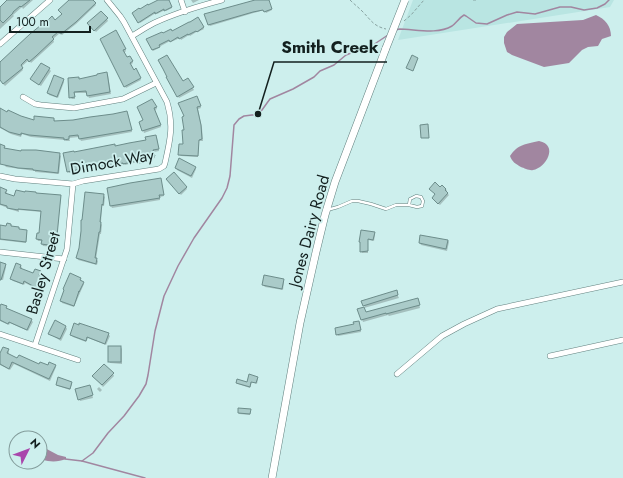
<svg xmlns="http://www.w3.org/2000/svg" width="623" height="478" viewBox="0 0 623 478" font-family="Jost,sans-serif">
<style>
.built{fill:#b9e5e2}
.water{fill:#a186a0}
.shadow{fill:#0003}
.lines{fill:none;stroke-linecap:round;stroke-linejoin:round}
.stream{stroke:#a186a0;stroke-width:1.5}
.building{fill:#aacbc9;stroke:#6d8d8b}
.lane-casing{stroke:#62817f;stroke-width:3.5}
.street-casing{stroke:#62817f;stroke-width:6}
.secondary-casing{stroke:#62817f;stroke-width:8}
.path{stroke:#88a3a1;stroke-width:1;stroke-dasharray:3 2;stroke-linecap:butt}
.lane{stroke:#fff;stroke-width:2.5}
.street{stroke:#fff;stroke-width:5}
.secondary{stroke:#fff;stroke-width:7}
.secondary-bridge-casing{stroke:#62817f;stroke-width:8;stroke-linecap:butt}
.secondary-bridge{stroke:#fff;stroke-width:7}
.labels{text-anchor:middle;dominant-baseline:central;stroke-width:3.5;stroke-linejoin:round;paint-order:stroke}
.street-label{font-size:16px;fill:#13201f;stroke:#cdefed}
.leader{fill:none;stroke:#13201f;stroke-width:1.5}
.callout-dot{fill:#13201f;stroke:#cdefed;stroke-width:1.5}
.callout-label{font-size:17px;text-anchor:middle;font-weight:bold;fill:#13201f;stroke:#cdefed;stroke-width:3.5;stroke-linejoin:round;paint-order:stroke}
</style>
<rect width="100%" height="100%" fill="#cdefed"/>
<polygon class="built" points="413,0 614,0 610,7 398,40"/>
<g class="water">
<path d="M596,15C605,19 611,26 611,36L602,39L598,46L588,47L582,50L569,63L544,67L512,55L507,52L504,43V37L507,32L517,24L583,20Z"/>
<path d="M539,141C559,145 546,168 533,170C530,171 524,168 521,167C516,164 512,162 510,156C518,144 526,144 539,141Z"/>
<path d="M41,446L58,455L66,457V459C59,462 50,462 43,460L40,456V447Z"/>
</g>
<g class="shadow">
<polygon points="10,0 33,0 23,9 22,7 13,15 14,16 0,29 0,8"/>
<polygon points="71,0 92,0 96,5 76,24 62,35 60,33 53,39 54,42 31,63 29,60 21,67 23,70 5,86 0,80 0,62 55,21 63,15"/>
<polygon points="161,0 168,0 172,8 166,11 165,10 157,14 156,13 140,23 134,13"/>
<polygon points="191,0 199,0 193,3"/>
<polygon points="265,0 268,0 272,10 266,13 264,10 210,26 209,25 206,15"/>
<polygon points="107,19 108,21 96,32 90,25"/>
<polygon points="198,19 204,29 198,32 198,31 190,36 189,35 181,40 180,38 171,42 170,41 159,47 159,48 153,51 148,40 172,32"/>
<polygon points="115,31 126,51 124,53 127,59 130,57 133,63 130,65 133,71 136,70 141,80 126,88 101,39"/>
<polygon points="41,64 49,69 51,71 41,86 33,81 32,79"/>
<polygon points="106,73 108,75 111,94 89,98 87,93 75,93 75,99 72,99 70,97 78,78 80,80"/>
<polygon points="167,78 182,83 188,80 194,90 179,98"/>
<polygon points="63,80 64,82 58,98 49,95 48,93"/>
<polygon points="197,99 201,108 198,109 202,128 203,141 199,141 198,157 181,156 179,154 184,145 186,130"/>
<polygon points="152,100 157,109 155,110 161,127 144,133 140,122 145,120"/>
<polygon points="0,109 7,113 35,121 54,119 55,121 73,121 128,114 132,132 81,141 79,137 69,138 70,141 66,141 65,140 31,137 22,134 21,137 11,134 0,128"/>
<polygon points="157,138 159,151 154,152 155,158 147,160 147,162 139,164 138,162 125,165 124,164 84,172 83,171 69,173 68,171 115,147"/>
<polygon points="0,145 4,146 6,149 22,152 59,154 61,156 59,174 35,172 35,171 6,167 0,159"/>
<polygon points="195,167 196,169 192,178 177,170 176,168"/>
<polygon points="161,180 164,196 160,197 160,200 112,208 111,206 108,189"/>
<polygon points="169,181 186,187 187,189 181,195"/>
<polygon points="0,188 6,190 7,192 6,195 15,197 61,196 55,247 43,246 42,244 42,241 38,241 37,239 40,234 42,212 19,210 19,212 9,209 8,208 0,205"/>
<polygon points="440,188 446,189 447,191 446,192 449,195 440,205 434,200 436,195"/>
<polygon points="103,195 105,197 104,206 102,206 101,223 102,225 101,234 100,234 96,259 98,261 97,265 78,260 77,258"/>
<polygon points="11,225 12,227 19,228 20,230 26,231 27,233 26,243 0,240 0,226 7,227"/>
<polygon points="374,233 375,235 374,241 368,240 368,253 362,253 361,251 361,244 360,242"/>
<polygon points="448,240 449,242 447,251 421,245 420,243"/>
<polygon points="0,263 5,265 6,267 3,280 0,279"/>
<polygon points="21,266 22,268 21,270 33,274 40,272 41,274 40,277 45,280 47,282 42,291 25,283 24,285 13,281 11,279"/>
<polygon points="80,279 81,281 84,284 80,293 74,307 62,303 61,301"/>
<polygon points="283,280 284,282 283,290 265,287 263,285"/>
<polygon points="396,292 399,298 364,308 366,313 418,301 420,308 389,316 388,315 363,322 358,310 365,308 364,305"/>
<polygon points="6,307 7,309 31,320 33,322 28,331 10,323 9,325 0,321 0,308"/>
<polygon points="55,322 66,327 67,329 61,341 51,335 49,333"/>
<polygon points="359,322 361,332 338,336 337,334 355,325"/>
<polygon points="108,334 110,336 106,345 88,338 86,342 73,337 71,335"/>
<polygon points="121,347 122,349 122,364 110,363 109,361"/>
<polygon points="8,350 9,352 8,355 18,359 39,365 48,367 55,365 56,367 50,381 14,364 10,370 0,365 0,352 2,352"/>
<polygon points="113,374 114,376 103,387 95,378"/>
<polygon points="258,377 258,379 257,384 252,382 250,388 238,384 237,383 248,383"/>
<polygon points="72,383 72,384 70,390 58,386 57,385"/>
<polygon points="99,387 102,390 100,392 97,389"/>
<polygon points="90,388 93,398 80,401 79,399"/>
<polygon points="251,411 250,415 239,414 239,413"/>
</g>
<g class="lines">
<g class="stream">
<path d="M396,30L399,29C415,29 437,35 452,26C456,23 459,18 464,15L466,16L476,23L487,24L507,15L517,12L535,14L560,7H571L584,10L597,8L605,4L609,0"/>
<polyline points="65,459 82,461 145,478"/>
<polyline points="82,461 93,453 108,433 124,416 139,396 146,384 148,375 155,331 164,296 178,266 194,238 222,198 227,188 230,176 234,125 239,119 244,116 252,115 256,115 258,114 262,110 267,103 270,99 293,89 314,77 320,71 334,65 346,55 356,51 373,45 388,35"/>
</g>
</g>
<g class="building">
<polygon points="7,0 30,0 21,7 20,6 13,12 13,13 3,23 0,20 0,7"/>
<polygon points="69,0 93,0 96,3 76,22 61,34 58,32 52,37 54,39 36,56 29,62 27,59 21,65 23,68 3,84 0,80 0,62 30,34 41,25 42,26 52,16 55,20 62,14 58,10"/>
<polygon points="158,0 169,0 172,7 164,11 164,9 155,14 155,12 138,23 132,13 139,8 140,9 148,4 148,5"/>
<polygon points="255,0 269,0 272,9 264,12 263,10 253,12 208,25 204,14"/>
<polygon points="101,11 108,18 94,31 87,23"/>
<polygon points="198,17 204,27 197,32 196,31 188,35 188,34 179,39 178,37 170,42 169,40 159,45 160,47 152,50 146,39 162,32 163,33 171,29 172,31 189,22 190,22"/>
<polygon points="116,30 126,49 123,50 127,57 130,56 133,61 130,63 134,70 136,68 141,78 124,87 100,39"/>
<polygon points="167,55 183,81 188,78 194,87 177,97 166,77 167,77 163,69 158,60"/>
<polygon points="412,55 418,58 413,71 406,68"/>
<polygon points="41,63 50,68 39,85 30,79"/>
<polygon points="107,72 110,92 87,96 86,91 74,92 75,97 69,98 68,78 79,77 79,79 97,75 97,74"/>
<polygon points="54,75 64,79 57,97 47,93"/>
<polygon points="197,96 201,106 197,107 201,125 202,139 199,140 198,156 178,155 179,144 183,144 182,130 184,130 182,117 184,116 178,103"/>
<polygon points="152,99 157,107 154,108 161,125 142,131 139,122 143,120 137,107"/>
<polygon points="0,108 7,112 8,110 21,116 34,120 34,116 54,118 54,121 73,120 90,117 113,114 127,111 132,130 79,139 78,135 69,136 69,139 64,140 64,138 29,135 21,133 21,135 9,132 0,127"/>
<polygon points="428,124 429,138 421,138 420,125"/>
<polygon points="156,135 159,149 153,150 155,156 146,158 147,160 137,162 136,161 123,164 123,163 82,171 81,169 67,172 63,153 74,151 74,152 115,144 115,146 129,143 146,140 145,137"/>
<polygon points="0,144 5,146 4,148 21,151 21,150 36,150 60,153 58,173 33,170 33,169 18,168 0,164"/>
<polygon points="179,158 196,167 191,176 175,168"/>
<polygon points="174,172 187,187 179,194 166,179"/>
<polygon points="161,178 164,195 159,195 160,198 110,206 107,188 130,183"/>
<polygon points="435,182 440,187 442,185 446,189 445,190 448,193 438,204 432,198 435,194 429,189"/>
<polygon points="0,187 7,190 5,193 14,196 16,190 25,192 25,191 36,192 36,193 61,195 56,246 41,244 42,240 36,239 37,233 39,233 41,211 18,209 18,210 7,208 7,206 0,204"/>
<polygon points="85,192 104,194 103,205 102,204 100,222 101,222 100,232 99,232 95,258 97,258 96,264 76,258 79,248 81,231 81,220 82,220"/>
<polygon points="7,223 11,224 11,226 19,227 19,229 27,230 26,242 0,239 0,225 6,226"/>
<polygon points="361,230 375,232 373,240 368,239 368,251 360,252 360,242 359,242"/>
<polygon points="420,235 448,240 446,249 419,243"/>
<polygon points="0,262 6,264 1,280 0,280"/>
<polygon points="16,263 21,265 20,268 33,273 35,269 41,271 39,275 46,279 40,290 24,281 23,284 10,279"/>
<polygon points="70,273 81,278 80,280 84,282 79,292 79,291 74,306 60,301 64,290 63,289"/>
<polygon points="264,275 284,279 282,289 262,285"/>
<polygon points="397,290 398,295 363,306 361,301"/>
<polygon points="418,298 420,305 386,314 386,313 361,320 357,309 364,307 366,312"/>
<polygon points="1,304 7,306 6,308 32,319 27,330 9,322 8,324 0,320 0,306"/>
<polygon points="55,320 66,326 60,339 48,334"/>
<polygon points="359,321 361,330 336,335 335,328 354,324 353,322"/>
<polygon points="74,323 79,325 79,323 109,333 105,344 87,337 86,341 70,335"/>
<rect x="108" y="346" width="13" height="16"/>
<polygon points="3,347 9,349 7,353 17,358 19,355 39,364 40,362 48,365 49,362 56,365 49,379 12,362 9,369 0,364 0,353"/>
<polygon points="104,364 114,373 102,385 92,376"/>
<polygon points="249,374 258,377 256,383 251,382 250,387 236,383 237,379 247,382"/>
<polygon points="58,377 72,382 70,389 56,385"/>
<polygon points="90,385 93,395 78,400 75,389"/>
<polygon points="238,408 251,409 250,414 238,413"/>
</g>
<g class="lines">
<g class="lane-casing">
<polyline id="lane" points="327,210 338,207 352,201 358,201 371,204 386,209 396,205 409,205 417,207 422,206 423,201 421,197 416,196 410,199 409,205"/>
</g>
<g class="street-casing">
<g id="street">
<polyline points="181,0 185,12"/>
<path d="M132,36C139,32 146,27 154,23C175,13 199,6 222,0"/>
<polyline points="0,44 50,0"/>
<polyline points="23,97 35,104 41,105 74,108 123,99 156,83"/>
<path d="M0,176L15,179L73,184L83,181L159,169L164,166L165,163C170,141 174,125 167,102L124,22L120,16L107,0"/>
<polyline points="0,252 64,259"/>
<polyline points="0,334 78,360"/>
<polyline points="35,345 67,249 73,184"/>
<polyline points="550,356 623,340"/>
<polyline points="397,374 442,336 464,324 497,309 623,282"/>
</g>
</g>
<g class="secondary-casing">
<polyline id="secondary" points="272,478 300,323 316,252 325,215 335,182 386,48"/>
</g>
<g class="path">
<path d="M350,0C354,4 358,7 362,11C371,20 373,26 386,29"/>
<polyline points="473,0 477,0"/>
<polyline points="404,21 411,15 424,0"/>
</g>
<use href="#lane" class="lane"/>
<use href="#street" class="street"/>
<use href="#secondary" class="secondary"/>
<g class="secondary-bridge-casing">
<polyline id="secondary-bridge" points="386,48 405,0"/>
</g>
<use href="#secondary-bridge" class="secondary-bridge"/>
</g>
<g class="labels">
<g class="street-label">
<text transform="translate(112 162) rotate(-10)">Dimock Way</text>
<text transform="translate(309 231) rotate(-75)">Jones Dairy Road</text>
<text transform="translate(43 273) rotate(-74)">Basley Street</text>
</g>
</g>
<path class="leader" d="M258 114L274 62H387"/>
<circle class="callout-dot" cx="258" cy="114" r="4"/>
<g class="callout-label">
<text x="330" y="53">Smith Creek</text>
</g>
<g transform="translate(28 450) rotate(48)"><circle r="19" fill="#cdefed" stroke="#839c9b"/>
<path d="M0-3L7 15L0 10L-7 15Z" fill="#a946ac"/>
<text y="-6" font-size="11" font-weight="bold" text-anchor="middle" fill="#13201f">N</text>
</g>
<path d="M10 26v6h80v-6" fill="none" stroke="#13201f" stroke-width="2"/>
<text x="16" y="26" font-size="12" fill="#13201f" stroke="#cdefed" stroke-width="3" paint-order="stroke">100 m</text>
</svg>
